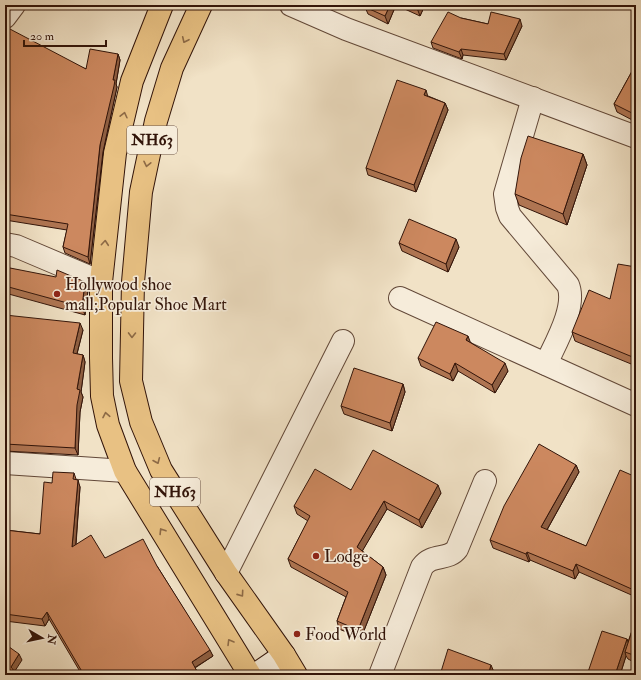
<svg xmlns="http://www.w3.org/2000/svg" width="641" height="680" viewBox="0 0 641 680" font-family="'IM FELL Double Pica',serif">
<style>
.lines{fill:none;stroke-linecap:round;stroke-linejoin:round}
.street-casing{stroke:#624838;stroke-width:24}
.secondary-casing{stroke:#321409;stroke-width:24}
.highway-casing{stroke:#321409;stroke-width:24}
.street{stroke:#f6ecda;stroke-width:22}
.secondary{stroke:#f6ecda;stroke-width:22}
.highway{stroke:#e8c183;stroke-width:22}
.wall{fill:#af7552;stroke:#321409}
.shaded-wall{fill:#8f5f42;stroke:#321409}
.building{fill:#cc885f;stroke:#321409}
.oneway{stroke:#8d6a46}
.poi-dot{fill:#8f2418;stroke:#f6ecda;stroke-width:1.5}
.labels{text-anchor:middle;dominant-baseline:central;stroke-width:3.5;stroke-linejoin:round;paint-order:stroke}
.shield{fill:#f6ecda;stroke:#6d5548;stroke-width:1}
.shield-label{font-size:16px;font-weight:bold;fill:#321409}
.poi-label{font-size:17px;fill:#321409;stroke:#f6ecda;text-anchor:start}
</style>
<rect width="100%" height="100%" fill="#f1e2c6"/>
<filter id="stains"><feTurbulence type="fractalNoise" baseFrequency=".005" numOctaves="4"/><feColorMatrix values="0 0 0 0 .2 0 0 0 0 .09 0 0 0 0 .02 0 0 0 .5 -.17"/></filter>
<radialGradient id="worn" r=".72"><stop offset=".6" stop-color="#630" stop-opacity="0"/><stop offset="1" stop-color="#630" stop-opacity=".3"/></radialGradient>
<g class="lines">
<g class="street-casing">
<g id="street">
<polyline points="291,5 346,29 636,137"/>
<polyline points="5,17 14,5"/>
<path d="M533,98L505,194L507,208L510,216L568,285C577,307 555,344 546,364"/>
<polyline points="5,244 16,246 101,282"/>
<polyline points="400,298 636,405"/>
<polyline points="5,463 125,471"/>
<polyline points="226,573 343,341"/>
<path d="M380,675L422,567C432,553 448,561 457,549L485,481"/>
</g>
</g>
<g class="secondary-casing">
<polyline id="secondary" points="255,675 284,655"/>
</g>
<g class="highway-casing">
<g id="highway">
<polyline points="162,5 132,81 115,153 101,282 101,358 102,396 108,425 125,471 250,675"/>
<polyline points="201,5 172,68 156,121 141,192 133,282 131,381 141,422 161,470 226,573 284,655 296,675"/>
</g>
</g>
<use href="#street" class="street"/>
<use href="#secondary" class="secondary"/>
<use href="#highway" class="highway"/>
</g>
<g class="wall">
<polygon points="365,5 425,5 420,16 396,5 388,24 368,14 365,7"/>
<polygon points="461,18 488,24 522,26 506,60 463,55 462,59 433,48 431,42"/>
<polygon points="5,35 86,69 118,54 120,60 116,84 117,87 103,152 90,264 65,253 63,247 67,230 5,220"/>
<polygon points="636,64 636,122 617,112 614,104"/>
<polygon points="428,96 445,103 448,110 416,192 368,175 366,168"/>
<polygon points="583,154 587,165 567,225 519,205 515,194"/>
<polygon points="399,243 459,247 448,272 402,251"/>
<polygon points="5,267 88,290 85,315 5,293"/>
<polygon points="636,267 636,366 575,341 572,332 610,299"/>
<polygon points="5,315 83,330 77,354 83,355 85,362 81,392 83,397 80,412 78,455 5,451"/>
<polygon points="470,342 508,371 495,393 458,371 453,381 421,366 418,358"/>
<polygon points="403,384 405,392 392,431 344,414 341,406"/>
<polygon points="576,465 579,472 547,530 586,546 636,477 636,597 579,572 575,579 530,560 529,562 493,548 490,540"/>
<polygon points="74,473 76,479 80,487 76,545 105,558 157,566 213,656 195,668 199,675 82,675 49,619 45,626 5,621 5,530 40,534 52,483"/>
<polygon points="351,490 441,493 422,528 387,509 362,551 383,567 386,575 361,638 339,629 337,621 346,597 291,567 288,559 308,521 297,514 294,506"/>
<polygon points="636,619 636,663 628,659 626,656 620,675 587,675 627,639 628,642"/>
</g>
<g class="shaded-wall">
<polygon points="87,5 94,5 88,10 87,6"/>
<polygon points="390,5 396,5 388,24 385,16"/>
<polygon points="419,5 425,5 420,16 417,8"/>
<polygon points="520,19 522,26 506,60 504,54"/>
<polygon points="461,49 463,55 462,59 459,52"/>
<polygon points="118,54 120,60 116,84 117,87 103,152 90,264 88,257 100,145"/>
<polygon points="426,90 428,97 424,95"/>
<polygon points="445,103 448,110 416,192 414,185"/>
<polygon points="583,154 587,165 567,225 563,214"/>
<polygon points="456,239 459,247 448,272 446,264"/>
<polygon points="85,282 88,290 85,315 82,307"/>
<polygon points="80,323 83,330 75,361 73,353"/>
<polygon points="468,336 471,344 466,340"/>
<polygon points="83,355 85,362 81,392 83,397 80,412 78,455 75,448 77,389"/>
<polygon points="455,363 458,371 453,381 450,374"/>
<polygon points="505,363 508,371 495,393 492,385"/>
<polygon points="403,384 405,392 392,431 390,423"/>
<polygon points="576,465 579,472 544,535 541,527"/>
<polygon points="78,480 80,487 75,554 72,547"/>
<polygon points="438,485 441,493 422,528 419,520"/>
<polygon points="384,501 387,509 360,555 357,547"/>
<polygon points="527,552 530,560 529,562 526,554"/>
<polygon points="576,564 579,572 575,579 573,571"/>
<polygon points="383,567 386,575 361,638 358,630"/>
<polygon points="47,612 49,619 45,626 42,619"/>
<polygon points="627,639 630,647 625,652 626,656 620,675 615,675"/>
<polygon points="210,650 213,656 194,668 192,662"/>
<polygon points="19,654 22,660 13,674 11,667"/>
<polygon points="491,665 494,672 493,675 488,675"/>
</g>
<g class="building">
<polygon points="365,5 390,5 385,16 365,7"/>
<polygon points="410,5 419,5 417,8"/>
<polygon points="448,12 461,18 488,24 491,12 520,19 504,54 461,49 459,52 431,42"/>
<polygon points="8,28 86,69 90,49 118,54 113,80 115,80 114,86 100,145 88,257 63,247 68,224 5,214 5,35"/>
<polygon points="636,64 636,115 614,104"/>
<polygon points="397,80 426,90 424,95 445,103 414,185 366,168"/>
<polygon points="528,136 583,154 563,214 515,194 521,158"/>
<polygon points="409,219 456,239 446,264 399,243"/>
<polygon points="618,264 636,267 636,356 635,358 572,332 589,290 610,299"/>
<polygon points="5,267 56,277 57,270 85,282 82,307 5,286"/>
<polygon points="5,315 80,323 73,353 83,355 77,389 80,390 77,405 75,448 5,444"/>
<polygon points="436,322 468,336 466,340 505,363 492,385 455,363 450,374 418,358"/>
<polygon points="354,368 403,384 390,423 341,406"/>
<polygon points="539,444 576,465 541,527 586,546 620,470 636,477 636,591 576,564 573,571 527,552 526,554 490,540 504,506"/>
<polygon points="373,450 438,485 419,520 384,501 357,547 383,567 358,630 337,621 348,592 288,559 310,516 294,506 315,469 351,490"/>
<polygon points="53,472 74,473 73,479 78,480 72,547 91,535 105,558 143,539 157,566 210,650 192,662 199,675 84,675 47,612 42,619 5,614 5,530 40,534 44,482 52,483"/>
<polygon points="636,619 636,656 625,652"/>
<polygon points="602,631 627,639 615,675 587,675"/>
<polygon points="5,644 19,654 11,667 17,675 5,675"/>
<polygon points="448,649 491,665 488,675 440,675"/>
</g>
<defs><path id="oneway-chevron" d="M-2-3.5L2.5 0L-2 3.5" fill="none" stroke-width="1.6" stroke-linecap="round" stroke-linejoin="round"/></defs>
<g class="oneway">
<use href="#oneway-chevron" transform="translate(185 40) rotate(115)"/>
<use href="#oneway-chevron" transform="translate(124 115) rotate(-77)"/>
<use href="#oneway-chevron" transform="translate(147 164) rotate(102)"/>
<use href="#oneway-chevron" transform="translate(105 243) rotate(-85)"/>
<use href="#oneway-chevron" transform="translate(132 335) rotate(91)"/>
<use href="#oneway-chevron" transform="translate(106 415) rotate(-101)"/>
<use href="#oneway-chevron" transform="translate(157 461) rotate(67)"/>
<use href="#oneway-chevron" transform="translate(162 531) rotate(-122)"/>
<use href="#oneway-chevron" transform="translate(241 594) rotate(55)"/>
<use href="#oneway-chevron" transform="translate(230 642) rotate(-121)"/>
</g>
<g class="poi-dot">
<circle cx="57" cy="294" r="4"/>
<circle cx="316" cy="556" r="4"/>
<circle cx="297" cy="634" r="4"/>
</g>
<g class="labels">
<g class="shield">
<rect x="127" y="126" width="50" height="28" rx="3"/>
<rect x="150" y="478" width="50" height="28" rx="3"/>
</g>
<g class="shield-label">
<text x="152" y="140">NH63</text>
<text x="175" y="492">NH63</text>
</g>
<g class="poi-label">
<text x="65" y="284">Hollywood shoe<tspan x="65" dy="20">mall;Popular Shoe Mart</tspan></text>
<text x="324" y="556">Lodge</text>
<text x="305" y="634">Food World</text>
</g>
</g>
<rect width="641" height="680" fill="none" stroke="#f1e2c6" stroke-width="20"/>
<rect x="6" y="6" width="629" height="668" fill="none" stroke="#321409" stroke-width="2"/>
<rect x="10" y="10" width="621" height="660" fill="none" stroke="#321409"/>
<g transform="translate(42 638) rotate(99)" stroke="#f6ecda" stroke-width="3" paint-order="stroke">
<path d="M0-3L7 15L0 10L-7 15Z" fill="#321409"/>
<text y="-6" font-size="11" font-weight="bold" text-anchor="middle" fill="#321409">N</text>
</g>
<path d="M24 40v6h82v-6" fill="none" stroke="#321409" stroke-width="2"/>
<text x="30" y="40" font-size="12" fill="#321409" stroke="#f6ecda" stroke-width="3" paint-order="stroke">20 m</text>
<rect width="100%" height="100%" filter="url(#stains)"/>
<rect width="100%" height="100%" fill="url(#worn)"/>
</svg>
